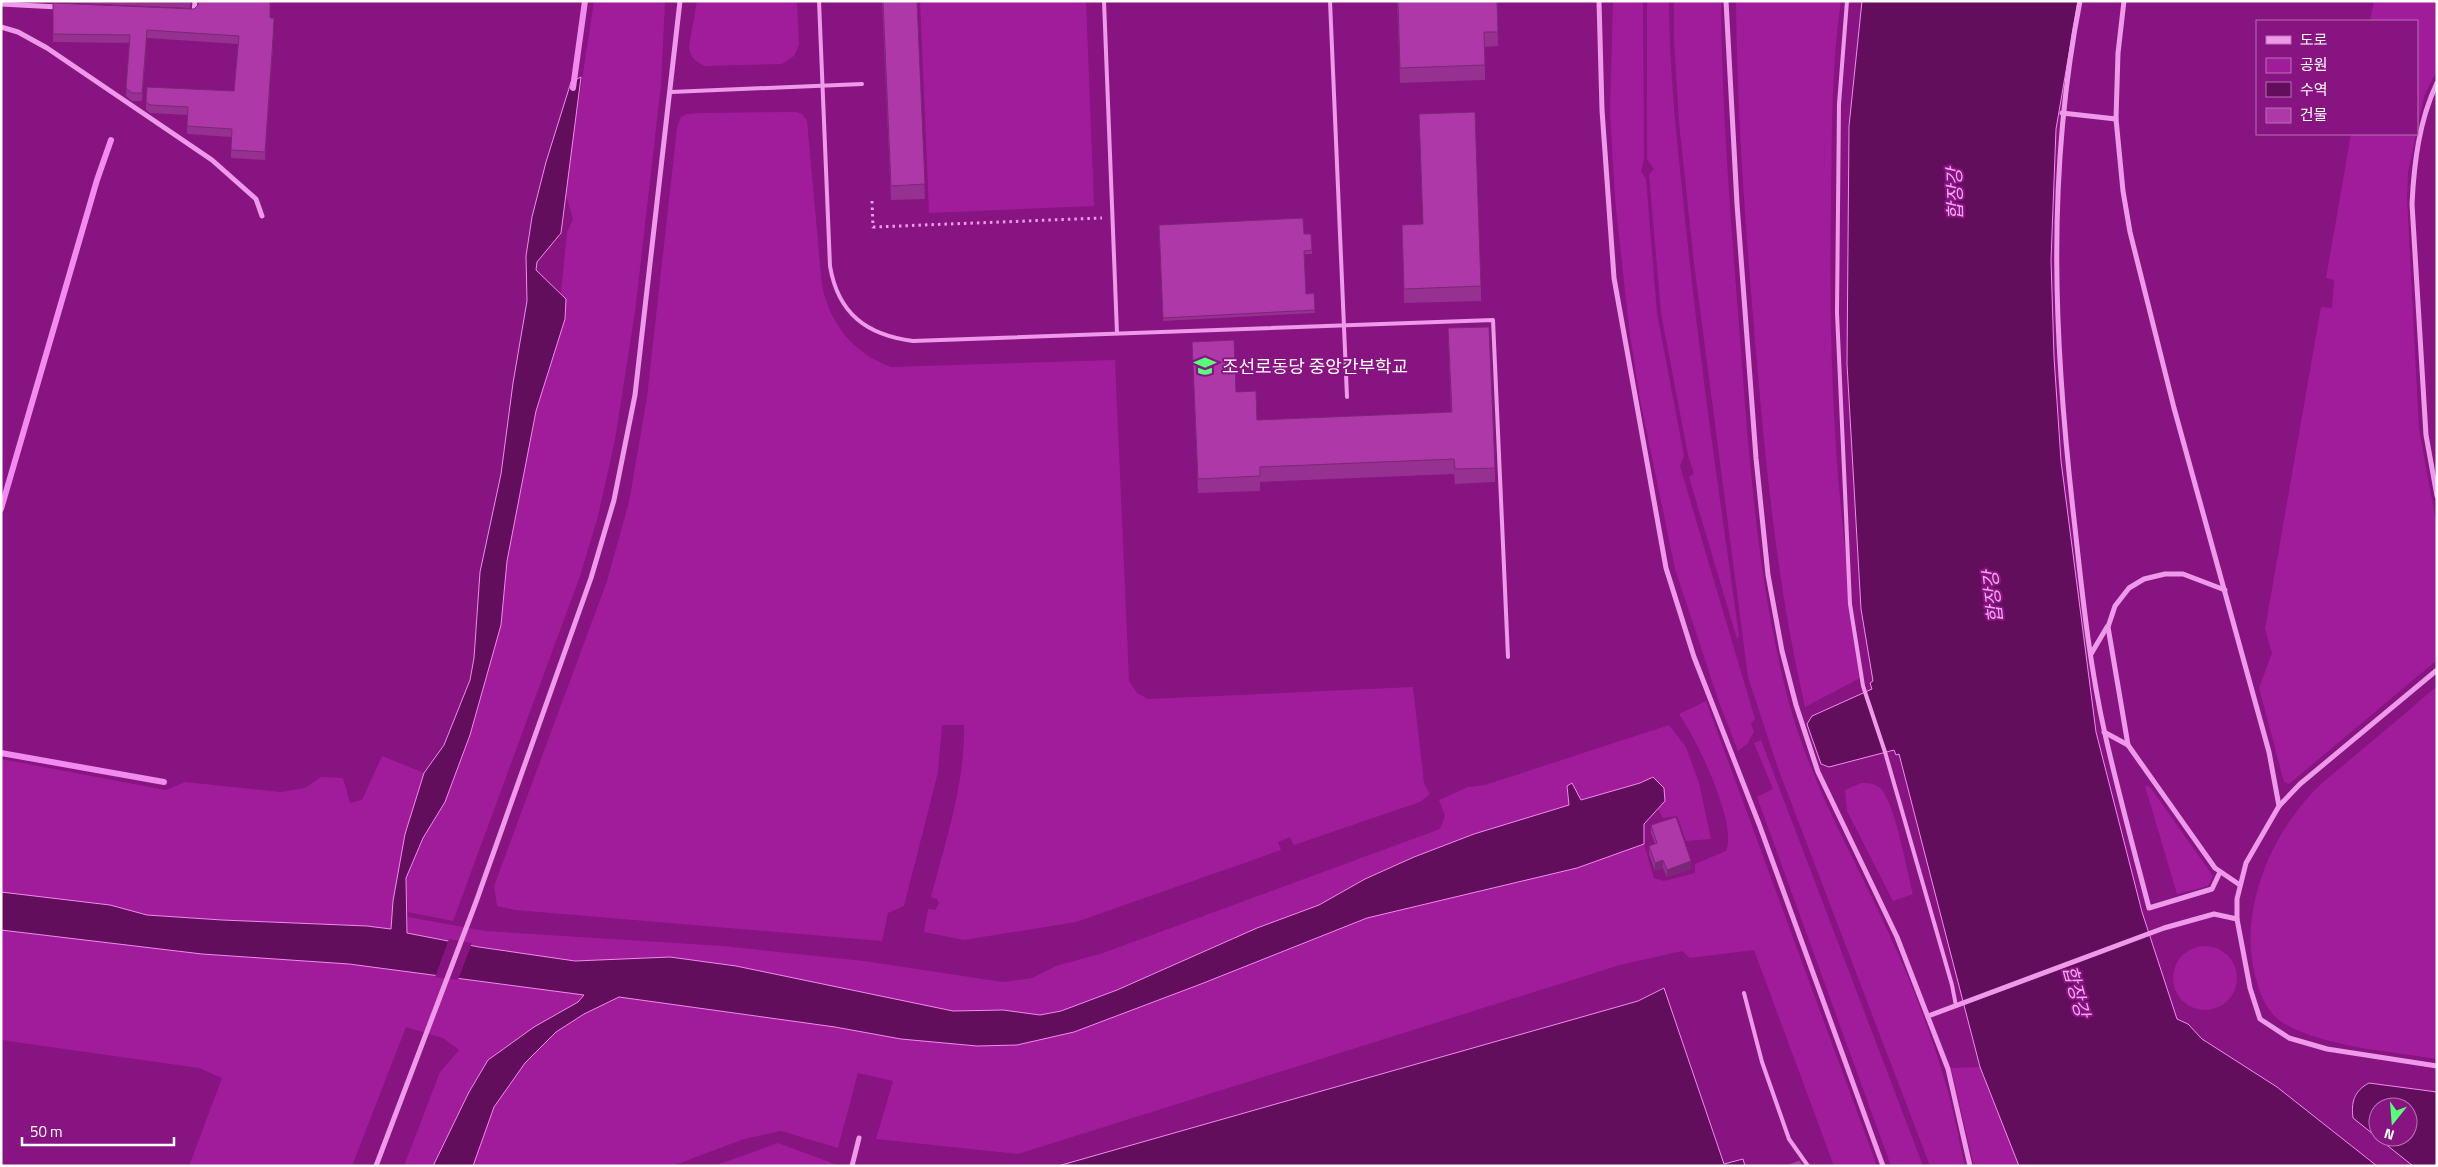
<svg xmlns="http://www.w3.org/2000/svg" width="2438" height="1167" viewBox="0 0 2438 1167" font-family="'Titillium Web','Noto Sans KR',sans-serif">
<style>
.green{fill:#a11c9b}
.water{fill:#630d5d;stroke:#f28bef;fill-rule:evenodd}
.pier{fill:#871480}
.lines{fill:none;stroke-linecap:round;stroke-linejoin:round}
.stream{stroke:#f28bef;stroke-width:6}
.path{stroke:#ef99eb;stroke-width:3;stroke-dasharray:2.5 4;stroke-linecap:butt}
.service{stroke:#ef99eb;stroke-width:4}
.minor{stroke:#ef99eb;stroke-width:5}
.wall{fill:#963091}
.shaded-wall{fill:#7a2776}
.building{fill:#af38a9;stroke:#7a2776}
.labels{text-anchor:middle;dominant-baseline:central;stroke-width:4;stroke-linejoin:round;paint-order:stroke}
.poi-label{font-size:18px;fill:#fff;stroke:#871480;text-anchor:start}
.water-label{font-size:19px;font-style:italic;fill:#f6a5f3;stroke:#871480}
</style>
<rect width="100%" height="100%" fill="#871480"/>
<g class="green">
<polygon points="594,1 665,1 661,85 635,312 615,440 598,516 580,576 453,921 408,912 406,878 423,838 445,802 470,735 501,625 507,561 536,411 565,319 566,299 561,293 567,232 573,219 565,192"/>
<path d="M697,1H797L799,45L794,56L782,64L705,66C695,62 690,57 689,46Z"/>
<polygon points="920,1 1086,1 1094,206 929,213"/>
<polygon points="1613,1 1643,1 1644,158 1641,171 1646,179 1657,313 1684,456 1680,466 1755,719 1751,723 1754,732 1748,743 1738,751 1719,702 1675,569 1640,399 1629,328 1615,199 1610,111"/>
<path d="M1647,1H1669C1669,71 1677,139 1684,208C1698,351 1719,493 1739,635L1737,639L1689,477L1694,474L1688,455L1661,313L1649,175L1654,169L1647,159Z"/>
<path d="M1674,1H1721C1722,118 1732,235 1741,351C1750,471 1759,593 1791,710C1814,790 1856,861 1890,936C1911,981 1930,1031 1944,1078C1953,1106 1958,1137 1965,1166H1930L1779,771L1748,677L1694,263L1679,123L1674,40Z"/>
<path d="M1736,1H1841C1831,67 1832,135 1831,201C1828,360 1835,520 1864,676L1805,707C1778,590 1766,471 1756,352C1746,235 1737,118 1736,1Z"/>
<polygon points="2374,1 2437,1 2437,70 2424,96 2417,129 2417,21 2370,21"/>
<path d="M796,112L802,114L807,121L822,286C831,325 853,353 891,367L1115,360L1129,681L1137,693L1148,699L1413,687L1424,783L1430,794L1420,802L1294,845L1290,837L1278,842L1281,850L1076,922L964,940L924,932L928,909L935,910L939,903L937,899L931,897C946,840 965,784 964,725H942L938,772L904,906L888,913L882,941L515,910L497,906L494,886L607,581L629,502L647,397L677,128L681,117L687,114L702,113Z"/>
<polygon points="2351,134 2416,134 2408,173 2407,198 2419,429 2437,527 2437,660 2289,784 2284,782 2259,688 2272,653 2265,629 2321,307 2332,308 2334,280 2326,278"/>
<path d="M2437,686V1059C2393,1052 2320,1046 2283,1023C2263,1010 2256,983 2252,960C2244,900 2272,835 2313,792C2325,779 2340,769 2353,757C2381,734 2409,710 2437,686Z"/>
<path d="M1706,701L1877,1166H1834L1754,950L1690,958L1682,951L1620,965L1018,1154L876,1139L893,1081L858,1073L838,1148L781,1131L744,1139L672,1166H473L494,1107L525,1063L556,1032L584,1014L619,997L835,1027L901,1039L977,1046L1074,1032L1201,984L1367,918L1577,868L1644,844L1654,878L1664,881L1695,873V864L1726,851C1738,824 1696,738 1679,714Z"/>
<polygon points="1669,725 1686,747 1699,783 1711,839 1686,841 1677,816 1663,818 1658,809 1665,801 1653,777 1640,783 1580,800 1573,784 1567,786 1569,805 1474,834 1414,857 1365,879 1319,905 1257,928 1117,990 1061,1011 1040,1015 1003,1010 953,1011 736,966 670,957 575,961 479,947 407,933 408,917 485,931 723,946 864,961 1003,982 1032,978 1056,966 1103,953 1440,829 1445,816 1439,800 1468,787 1485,785"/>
<polygon points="1761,740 1923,1166 1891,1166 1757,797 1773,789 1754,743"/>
<path d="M382,756L424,773C408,824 395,875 391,929L367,926L222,920L147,915L110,905L1,892V759L166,790L185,782L281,792L305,788L321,777L343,778L350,803L362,800Z"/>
<path d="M1861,783C1867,783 1873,783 1879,787C1895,799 1907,872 1913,894L1893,901L1847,811L1845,790Z"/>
<polygon points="2145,786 2150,787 2213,876 2208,886 2177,894"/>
<polygon points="1,930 202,954 349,964 585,995 568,1009 534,1027 488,1060 469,1092 433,1166 404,1166 440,1072 459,1050 443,1038 406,1027 352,1166 189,1166 222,1078 199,1068 1,1040"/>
<circle cx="2205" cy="978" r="32"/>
<polygon points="1980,1067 2019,1166 1974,1166 1951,1068"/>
<polygon points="778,1143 840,1166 713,1166 714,1166"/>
</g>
<g class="water">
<polygon points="1862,1 2078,1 2056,129 2051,260 2054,357 2061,461 2096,732 2142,912 2177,1019 2188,1024 2202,1039 2277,1087 2377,1166 2019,1166 1980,1067 1899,754 1896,755 1894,750 1829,767 1821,764 1807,724 1812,716 1872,689 1870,683 1873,681 1861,609 1847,364 1849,126"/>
<polygon points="581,77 561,233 537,262 536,270 566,299 565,319 536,411 507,561 501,625 470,735 445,802 423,838 406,878 407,933 479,947 575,961 670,957 736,966 953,1011 1003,1010 1040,1015 1061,1011 1117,990 1257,928 1319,905 1365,879 1414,857 1474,834 1569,805 1567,786 1572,783 1581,800 1640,783 1653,777 1664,788 1665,801 1644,824 1644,844 1577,868 1367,918 1201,984 1074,1032 1017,1045 977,1046 901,1039 835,1027 619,997 584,1014 556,1032 525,1063 494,1107 473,1166 433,1166 469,1092 488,1060 534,1027 578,1002 584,995 349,964 202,954 1,930 1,892 110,905 147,915 222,920 367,926 391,929 393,901 405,834 424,773 444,745 470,680 474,658 480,572 501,474 513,383 527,301 526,256 532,217 546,162 571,82"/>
<polygon points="1664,988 1724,1164 1743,1159 1745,1166 1058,1166 1638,1001"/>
<path d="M2369,1083L2437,1092V1166H2413L2353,1118C2351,1102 2354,1091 2369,1083ZM2378,1107H2408V1137H2378Z"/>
</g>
<polygon class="pier" points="449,939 472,943 458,980 435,977"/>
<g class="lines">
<g class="stream">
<polyline points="573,88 585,1"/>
<polyline points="1,509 97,180 111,140"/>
<polyline points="1,753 164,782"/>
</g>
<polyline class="path" points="872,201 873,227 1102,218"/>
<g class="service">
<path d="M819,1L830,266C838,314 867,335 913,341L1493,320L1508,657"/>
<polyline points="1104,1 1117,333"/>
<polyline points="1330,1 1347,397"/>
<polyline points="1847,1 1839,104 1837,313 1850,604 1863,686 1885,752 1952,985 1956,1006"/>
<polyline points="671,92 862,84"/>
<polyline points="1744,993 1762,1062 1789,1139 1808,1166"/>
</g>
<g class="minor">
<polyline points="1599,1 1602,110 1614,278 1666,568 1694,657 1759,824 1883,1166"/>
<polyline points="1726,1 1737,204 1756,458 1768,575 1782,651 1796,705 1818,772 1897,937 1948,1069 1970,1166"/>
<path d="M2080,1C2046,176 2054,344 2074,519C2082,591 2089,663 2105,734C2118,792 2134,850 2149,908L2212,889L2220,872"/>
<polyline points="2124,1 2118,53 2116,119 2123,191 2130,232 2174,408 2269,752 2279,806 2246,863 2237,899 2237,919 2250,988 2260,1019 2289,1038 2327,1049 2437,1066"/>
<polyline points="1,4 58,7"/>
<polyline points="192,13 194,13 195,1"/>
<polyline points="1,27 18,32 47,48 212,160 256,199 262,216"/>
<path d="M2437,83C2419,120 2414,164 2412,204L2426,435L2437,496"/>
<polyline points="2062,113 2116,119"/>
<polyline points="2225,590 2183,574 2165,574 2144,579 2129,588 2115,606 2108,627 2128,745 2215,868 2240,885"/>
<polyline points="2091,654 2107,627"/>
<polyline points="2104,732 2128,745"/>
<polyline points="2279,806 2300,784 2437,670"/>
<polyline points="1928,1016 2164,928 2214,914 2237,919"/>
<polyline points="376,1166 476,902 591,578 614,500 635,395 680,1"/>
<polyline points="852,1166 859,1138"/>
</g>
</g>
<g class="wall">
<polygon points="54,1 191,1 190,8 54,2"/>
<polygon points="882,1 917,1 925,199 891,200"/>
<polygon points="1397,1 1497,1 1498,46 1485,47 1485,80 1400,83"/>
<polygon points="53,3 194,9 198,5 270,18 273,46 265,160 231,158 231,137 187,134 187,115 150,113 146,110 146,102 234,91 238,44 147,38 142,101 132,101 126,96 129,43 53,42"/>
<polygon points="1419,114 1481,286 1481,301 1404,303 1402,225 1423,224"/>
<polygon points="1159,225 1312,250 1312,254 1304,254 1306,294 1314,293 1315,313 1163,321"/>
<polygon points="1448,328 1495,468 1495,482 1455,484 1454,474 1260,482 1260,491 1198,493 1192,342 1236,392 1257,420 1451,413"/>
<polygon points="1651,825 1691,869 1667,877 1663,868 1655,871 1649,854 1649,846 1655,844 1651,833"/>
</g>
<g class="shaded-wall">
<polygon points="274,18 273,46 265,160 265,152"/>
<polygon points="147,30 147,38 142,101 142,93"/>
<polygon points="1663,860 1663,868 1655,871 1655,863"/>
<polygon points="1691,861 1691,869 1667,877 1667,870"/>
</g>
<g class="building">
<polygon points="199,1 270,1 270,18 274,18 273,38 265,152 231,150 232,129 187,126 188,107 150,105 146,102 147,87 234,91 239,36 147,30 142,93 132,93 126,88 130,35 53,34 53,3 194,9 198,5"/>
<polygon points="883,1 917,1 925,184 891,186"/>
<polygon points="1398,1 1497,1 1498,32 1484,32 1485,65 1400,68"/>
<polygon points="1475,112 1481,286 1404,289 1402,225 1423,224 1419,114"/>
<polygon points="1303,218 1304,234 1311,234 1312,250 1304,251 1306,294 1314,293 1315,310 1163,318 1159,225"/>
<polygon points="1489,327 1495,468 1455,469 1454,459 1260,467 1260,476 1198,479 1192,342 1234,340 1236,392 1256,391 1257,420 1452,412 1448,328"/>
<polygon points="1676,817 1691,861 1667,870 1663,860 1655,863 1649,846 1657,843 1651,825"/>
<polygon points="1800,1160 1802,1166 1784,1166"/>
</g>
<defs>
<g id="university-bare" transform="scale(1.725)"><path d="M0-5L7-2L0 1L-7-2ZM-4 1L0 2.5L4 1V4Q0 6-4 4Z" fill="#57ff7a" stroke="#871480" stroke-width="2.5" paint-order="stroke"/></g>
</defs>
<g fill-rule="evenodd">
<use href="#university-bare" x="1205" y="366"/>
</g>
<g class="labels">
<g class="poi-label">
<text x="1222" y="366">조선로동당 중앙간부학교</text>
</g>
<g class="water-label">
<text transform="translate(1954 194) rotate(-91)">합장강</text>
<text transform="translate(1992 597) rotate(-96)">합장강</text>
<text transform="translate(2077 991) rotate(75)">합장강</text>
</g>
</g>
<rect width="2438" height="1167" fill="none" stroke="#ffffff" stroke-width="5"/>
<rect x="2256" y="20" width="162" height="115" fill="#871480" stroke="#b772b3"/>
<rect x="2266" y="36" width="25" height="8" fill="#ef99eb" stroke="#b772b3"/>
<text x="2300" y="45" font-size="15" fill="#ffffff">도로</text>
<rect x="2266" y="58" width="25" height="15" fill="#a11c9b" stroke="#b772b3"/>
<text x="2300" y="70" font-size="15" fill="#ffffff">공원</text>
<rect x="2266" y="82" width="25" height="15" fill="#630d5d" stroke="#b772b3"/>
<text x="2300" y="95" font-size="15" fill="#ffffff">수역</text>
<rect x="2266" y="108" width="25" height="15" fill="#af38a9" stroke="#b772b3"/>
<text x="2300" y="120" font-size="15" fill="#ffffff">건물</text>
<g transform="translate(2393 1122) rotate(197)"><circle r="24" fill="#871480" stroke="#b772b3"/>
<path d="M0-4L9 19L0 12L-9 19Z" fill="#57ff7a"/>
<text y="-8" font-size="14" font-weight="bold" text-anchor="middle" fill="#ffffff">N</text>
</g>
<path d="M22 1137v8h152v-8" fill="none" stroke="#ffffff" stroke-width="2.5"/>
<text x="30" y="1137" font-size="15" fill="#ffffff" stroke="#871480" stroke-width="4" paint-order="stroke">50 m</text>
</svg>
